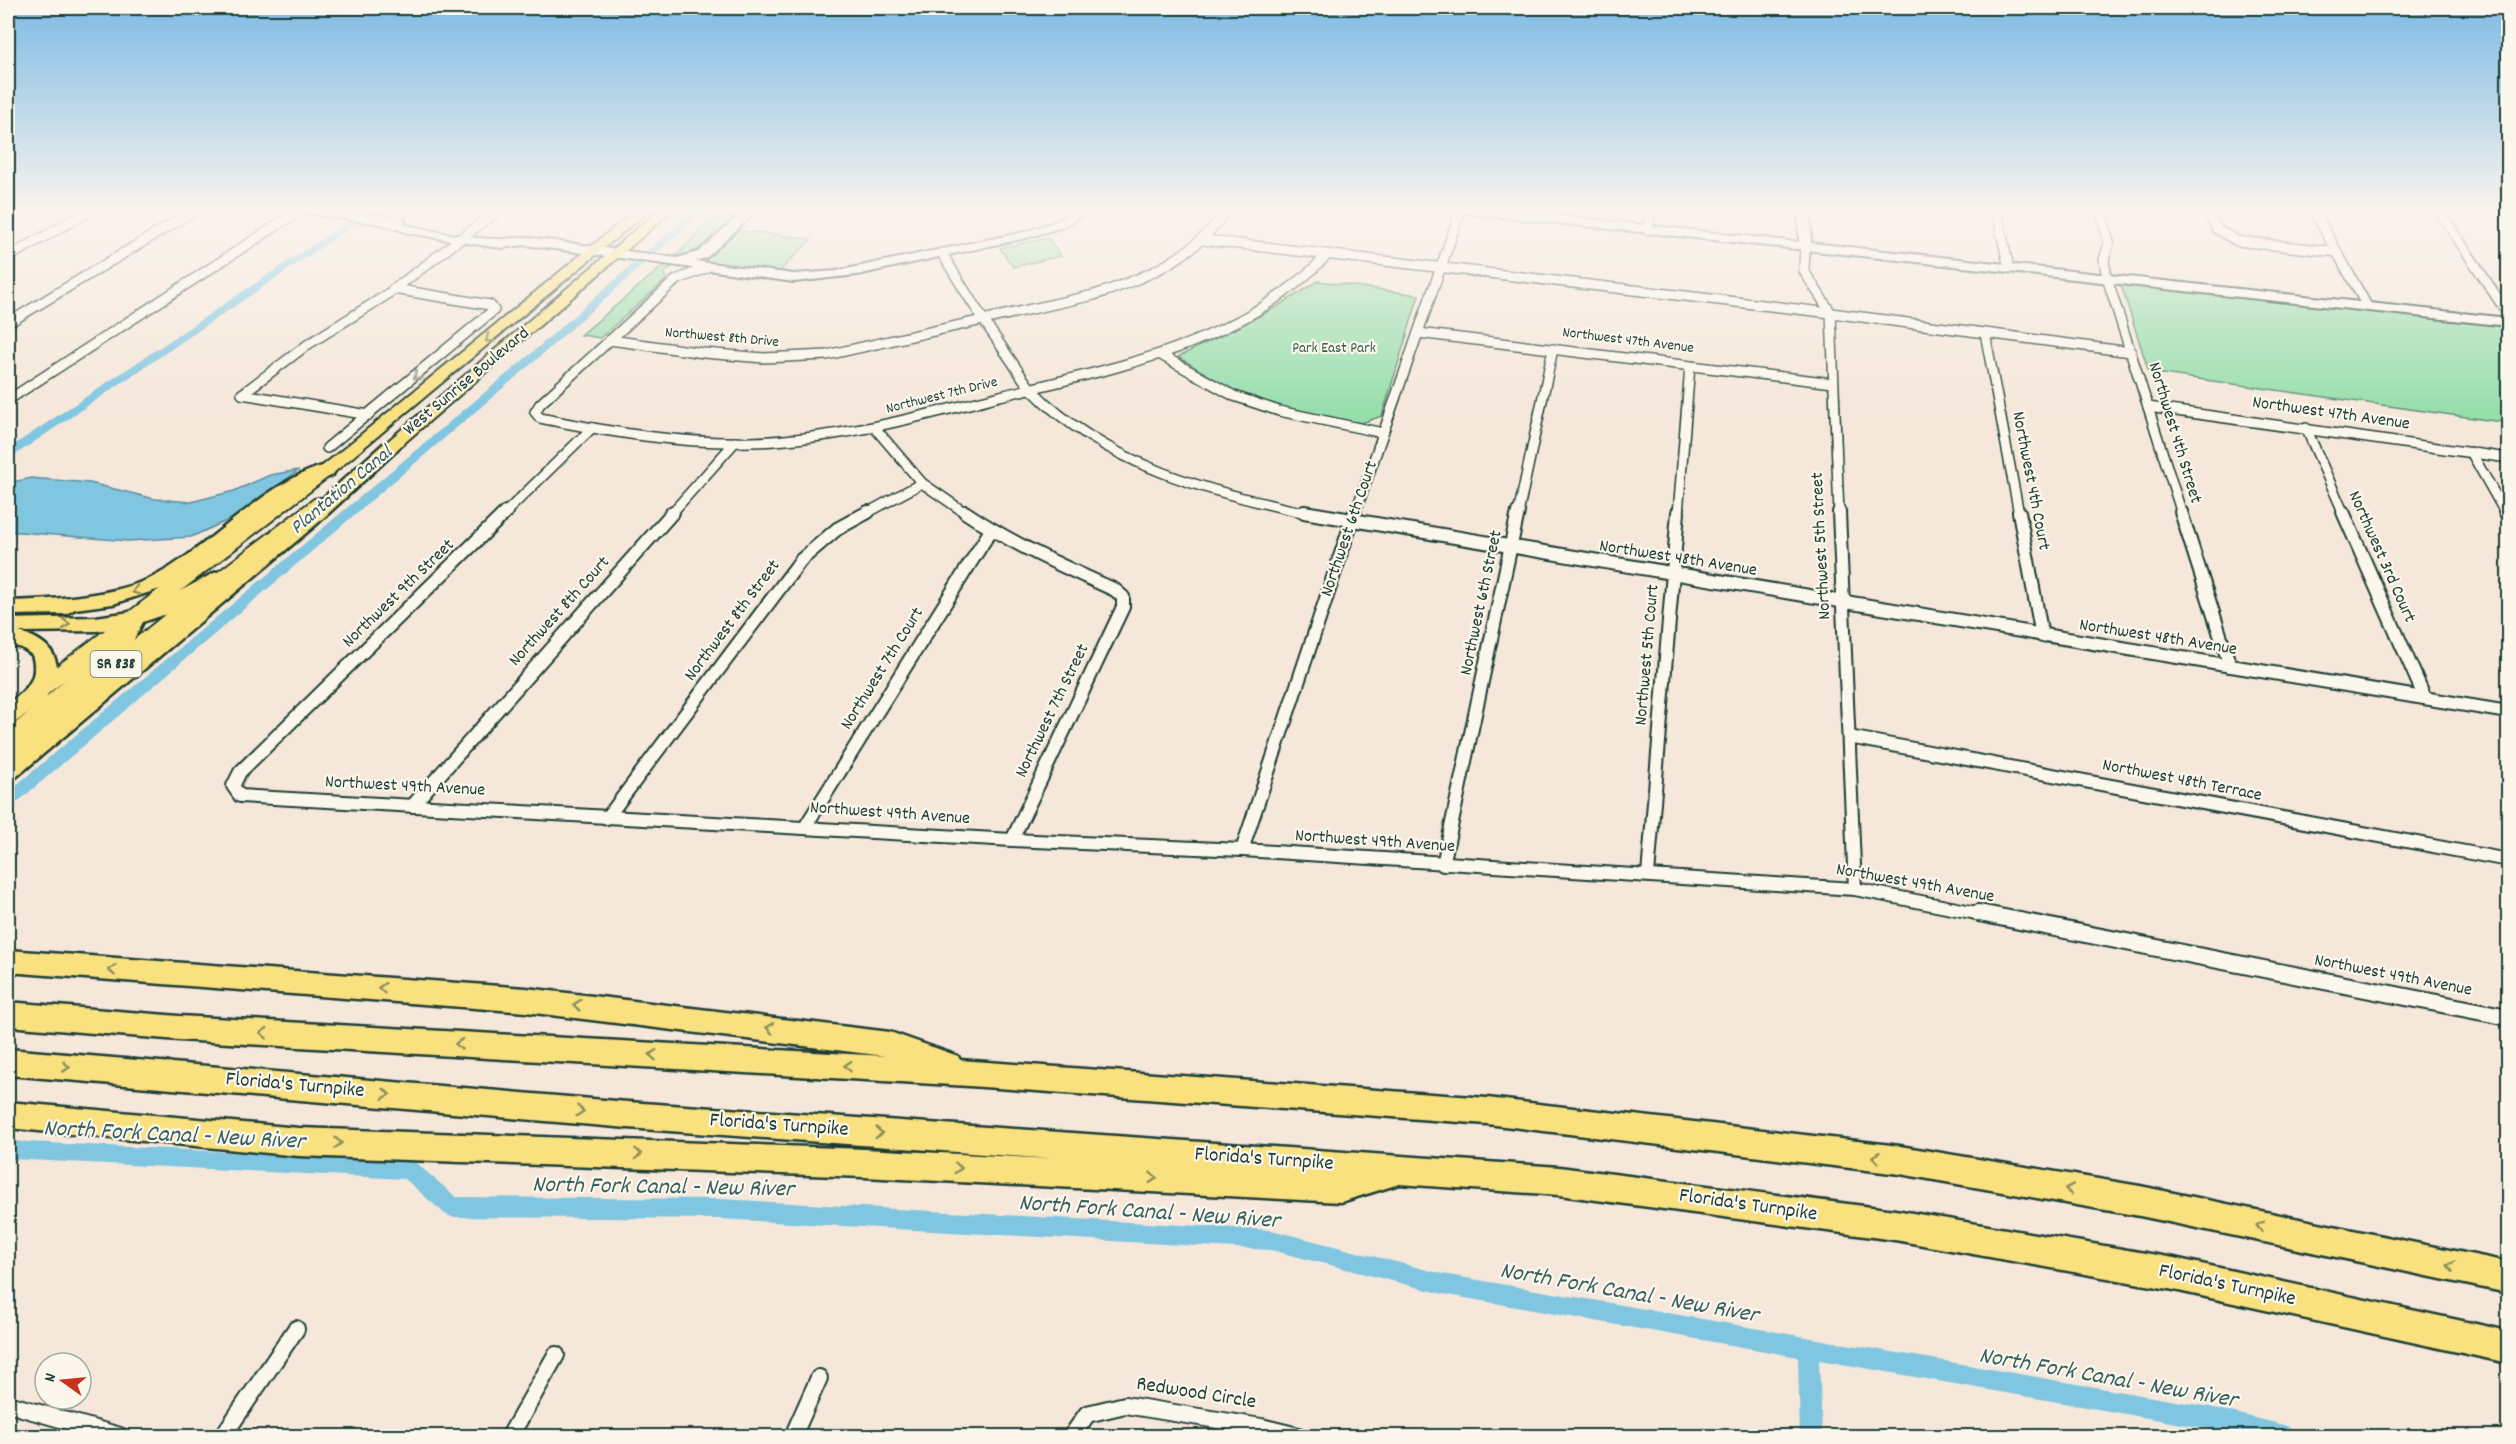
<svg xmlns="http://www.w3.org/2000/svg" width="2516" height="1444" viewBox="0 0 2516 1444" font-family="Dekko,sans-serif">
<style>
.green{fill:#97deac;stroke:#5b8e70;stroke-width:1.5}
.water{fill:#80c6e1;stroke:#598f9c;stroke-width:1.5}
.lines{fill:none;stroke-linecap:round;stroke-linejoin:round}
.canal{fill:#80c6e1;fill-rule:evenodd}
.street-far2-casing{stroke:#1f3d34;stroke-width:12}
.street-far1-casing{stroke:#1f3d34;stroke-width:16}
.street-casing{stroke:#1f3d34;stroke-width:20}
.secondary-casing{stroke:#1f3d34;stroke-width:4}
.primary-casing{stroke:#1f3d34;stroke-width:4}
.highway-casing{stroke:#1f3d34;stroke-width:5}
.street-far2{stroke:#fbf7ec;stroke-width:9}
.street-far1{stroke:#fbf7ec;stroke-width:12}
.street{stroke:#fbf7ec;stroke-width:16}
.secondary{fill:#fbf7ec;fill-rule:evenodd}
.primary{fill:#fae180;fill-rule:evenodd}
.highway{fill:#fae180;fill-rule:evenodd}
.oneway{stroke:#8c8f5a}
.oneway2{stroke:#8d9a90}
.labels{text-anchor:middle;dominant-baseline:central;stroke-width:4.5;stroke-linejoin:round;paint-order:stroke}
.far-street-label{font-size:15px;fill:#1f3d34;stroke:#fbf7ec}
.far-park-label{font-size:15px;fill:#375d4c;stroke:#fbf7ec}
.shield{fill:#fbf7ec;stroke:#61756b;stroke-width:1.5}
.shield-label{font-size:16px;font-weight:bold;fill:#1f3d34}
.street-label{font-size:18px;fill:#1f3d34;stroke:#fbf7ec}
.water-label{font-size:20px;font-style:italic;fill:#375f5f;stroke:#fbf7ec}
.near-street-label{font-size:21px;fill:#1f3d34;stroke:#fbf7ec}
.near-water-label{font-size:24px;font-style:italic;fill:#375f5f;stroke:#fbf7ec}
</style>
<rect width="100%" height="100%" fill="#f5e7da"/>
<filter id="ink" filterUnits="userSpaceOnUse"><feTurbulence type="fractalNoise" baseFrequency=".0167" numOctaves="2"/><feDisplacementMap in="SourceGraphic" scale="12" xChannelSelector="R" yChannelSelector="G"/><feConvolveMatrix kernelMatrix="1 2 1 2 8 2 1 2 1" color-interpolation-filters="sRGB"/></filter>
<g filter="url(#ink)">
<g class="green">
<polygon points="719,209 746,209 706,245 691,252 664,273 666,280 600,338 581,335 683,249"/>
<polygon points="735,230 811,239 778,273 716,269 707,262 707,256"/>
<polygon points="1048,238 1061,256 1013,267 1000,248"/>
<polygon points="1318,281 1419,295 1382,416 1359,424 1276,406 1229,388 1178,357 1275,308"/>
<polygon points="2120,282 2508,327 2508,423 2149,372"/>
</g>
<polygon class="water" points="299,470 233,518 191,537 128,541 8,531 8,483 31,478 90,483 155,499 191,502 234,491 270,475"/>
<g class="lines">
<g class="canal">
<polygon points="366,209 378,209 12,457 8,458 8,449"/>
<polygon points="695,209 706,209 535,361 14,805 8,807 8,792 527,357"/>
<polygon points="8,1141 409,1161 416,1163 456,1197 720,1199 1271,1230 1443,1274 2210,1407 2284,1425 2292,1428 2295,1436 2240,1436 2210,1429 1819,1360 1822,1436 1800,1436 1798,1357 1443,1294 1271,1250 720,1219 452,1217 445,1214 405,1179 8,1159"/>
</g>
<g class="street-far2-casing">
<g id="street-far2">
<polyline points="1996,209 2009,268"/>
<polyline points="2100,209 2109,242 2104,260 2107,278 2182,514"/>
<polyline points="2206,209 2217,229 2237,241 2337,252"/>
<polyline points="2313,209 2367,306"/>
<polyline points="2438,209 2508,314"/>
<polyline points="389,222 407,209"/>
<polyline points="1648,230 1651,209"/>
<polyline points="1204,240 1831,313 2131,352"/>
<polyline points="1805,246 1804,271 1831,313 1839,514"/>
<path d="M942,253C963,289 985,323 1008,356C1016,367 1023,380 1032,390C1105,465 1212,493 1311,514"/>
<polyline points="8,257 93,209"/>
<path d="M706,268L676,280L540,404L535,412L540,418C609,432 680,444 751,442C836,440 918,417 1000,396C1116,367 1241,346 1327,255"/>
<polyline points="8,323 197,209"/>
<polyline points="1418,333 1833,383"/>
<polyline points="1985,333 2019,514"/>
<path d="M610,340L704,353L764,358L827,355L1094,295C1147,278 1195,257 1227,209"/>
<polyline points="1161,355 1234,396 1279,411 1383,433"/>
<polyline points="242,394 307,345 385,296 500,209"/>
<polyline points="242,394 369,415"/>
<polyline points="8,400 302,209"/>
<polyline points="2148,407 2508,458"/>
<polyline points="875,428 922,483 967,514"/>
<polyline points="2306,428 2344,514"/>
<polyline points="327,448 494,310 490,305 394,289"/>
<polyline points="2471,452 2506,514"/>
<polyline points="504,514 592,428"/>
<polyline points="671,514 735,442"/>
<polyline points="865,514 922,483"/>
<polyline points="1355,514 1461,209"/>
<polyline points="1518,514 1553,349"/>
<polyline points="1678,514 1690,366"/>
</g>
</g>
<g class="street-far1-casing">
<g id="street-far1">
<polyline points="506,512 240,772 233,786 240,796 1012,840 1242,850 1855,889 1987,915"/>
<path d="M965,512C1012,544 1064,567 1115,590L1123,597V607L1012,840"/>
<polyline points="1304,512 2508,712"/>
<polyline points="1839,512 1855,889"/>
<polyline points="2019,512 2042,636"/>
<polyline points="2181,512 2230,666"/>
<polyline points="2343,512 2425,698"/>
<polyline points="2505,512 2508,517"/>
<polyline points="1849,737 2508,860"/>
<polyline points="412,806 673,512"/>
<polyline points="607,818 801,560 837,529 868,512"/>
<polyline points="805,827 991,530"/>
<polyline points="1242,850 1355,512"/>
<polyline points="1443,865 1518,512"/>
<polyline points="1648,875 1678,512"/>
</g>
</g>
<g class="street-casing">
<g id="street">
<polyline points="1979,913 2508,1017"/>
<polyline points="8,1404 120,1436"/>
<polyline points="223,1436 296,1329"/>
<polyline points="510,1436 556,1355"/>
<polyline points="793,1436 819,1378"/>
<polyline points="1072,1436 1087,1414 1125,1405 1261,1427 1298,1436"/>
</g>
</g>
<g class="secondary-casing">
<g id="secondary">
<path d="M298,209C313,209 399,215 406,221L403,224L411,226C448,234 487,243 525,237L677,258L698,252L746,209H759L706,258L695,261L794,274L836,271L1024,232L1055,222L1078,209H1092L1063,227L1026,238L857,275L794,282L525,245L501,248L460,242L408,233L386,225L304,213Z"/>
<polygon points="1459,209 1501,209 1799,242 1798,209 1810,209 1811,243 2508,318 2508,326 1465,213"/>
</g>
</g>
<g class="primary-casing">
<g id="primary">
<polygon points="637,209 651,209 332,474 46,695 39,697 32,695 29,690 32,685 320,468"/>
<polygon points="660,209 674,209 380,464 368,464 366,461 368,458"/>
<polygon points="320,498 326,499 328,503 326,507 230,580 15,757 8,759 8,741 218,572 314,499"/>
</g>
</g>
<g class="highway-casing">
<g id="highway">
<path d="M389,443L395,444L398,448L395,452L318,523L16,777L8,780V758L206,596L169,613L143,622L131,645L16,749L8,751V730L31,710L16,722L8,724V704C25,691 40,679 32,655L22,648L8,644V619L96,617L130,612L169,597L214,573L221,571L230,576L304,515L383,444ZM119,628L115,635L46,697C69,665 53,641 19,632L96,631Z"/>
<path d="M326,465L333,467L335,471L333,475L298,491L202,565L169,586L113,604L75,609L66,614L8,615V601C51,600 119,596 157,575C212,545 267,480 326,465Z"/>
<polygon points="8,950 526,988 890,1032 958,1056 960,1060 1487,1098 1900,1146 2140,1186 2508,1262 2508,1293 2140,1216 1900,1174 1487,1124 969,1086 179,1040 8,1026 8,1002 179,1016 885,1056 526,1012 8,972"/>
<polygon points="8,1049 628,1102 1559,1167 1895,1210 2174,1258 2508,1331 2508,1363 2174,1290 1895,1240 1559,1195 1399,1184 1341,1202 864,1177 299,1156 8,1128 8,1102 299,1128 864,1149 1052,1159 628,1128 8,1075"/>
</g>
</g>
<use href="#street-far2" class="street-far2"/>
<use href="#street-far1" class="street-far1"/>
<use href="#street" class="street"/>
<use href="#secondary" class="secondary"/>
<use href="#primary" class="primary"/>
<use href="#highway" class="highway"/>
</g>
<defs><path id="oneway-chevron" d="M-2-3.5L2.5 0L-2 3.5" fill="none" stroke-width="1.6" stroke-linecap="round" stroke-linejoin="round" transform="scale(1.5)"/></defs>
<g class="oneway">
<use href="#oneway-chevron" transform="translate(489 339) rotate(141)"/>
<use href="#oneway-chevron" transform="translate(136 591) rotate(162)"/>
<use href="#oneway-chevron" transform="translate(66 624) rotate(-1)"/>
<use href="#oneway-chevron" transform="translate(112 970) rotate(-176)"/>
<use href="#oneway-chevron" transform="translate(382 988) rotate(-176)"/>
<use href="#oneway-chevron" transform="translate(577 1005) rotate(-174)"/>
<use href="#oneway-chevron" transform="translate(770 1028) rotate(-172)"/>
<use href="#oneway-chevron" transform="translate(264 1033) rotate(-177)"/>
<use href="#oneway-chevron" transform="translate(459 1044) rotate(-177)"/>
<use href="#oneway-chevron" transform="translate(653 1055) rotate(-177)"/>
<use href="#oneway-chevron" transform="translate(848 1066) rotate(-177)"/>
<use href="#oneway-chevron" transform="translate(66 1067) rotate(5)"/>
<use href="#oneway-chevron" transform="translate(386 1094) rotate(5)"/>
<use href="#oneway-chevron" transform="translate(580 1111) rotate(5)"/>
<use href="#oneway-chevron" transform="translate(879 1133) rotate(4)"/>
<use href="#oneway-chevron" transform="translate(338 1143) rotate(2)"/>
<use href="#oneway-chevron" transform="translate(638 1154) rotate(2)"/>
<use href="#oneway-chevron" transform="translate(1876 1157) rotate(-173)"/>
<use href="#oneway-chevron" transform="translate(958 1168) rotate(3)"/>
<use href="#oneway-chevron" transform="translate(1153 1178) rotate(3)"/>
<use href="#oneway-chevron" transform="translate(2069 1189) rotate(-170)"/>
<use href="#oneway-chevron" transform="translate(2260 1226) rotate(-168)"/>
<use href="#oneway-chevron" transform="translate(2451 1266) rotate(-168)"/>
</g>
<use class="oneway2" href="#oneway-chevron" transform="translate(417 376) rotate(140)"/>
</g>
<linearGradient id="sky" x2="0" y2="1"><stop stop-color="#7ebbe5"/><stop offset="0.51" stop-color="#faf4ee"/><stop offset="1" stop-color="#faf4ee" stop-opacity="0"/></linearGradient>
<rect width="2516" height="412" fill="url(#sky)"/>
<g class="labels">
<g class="far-street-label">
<text transform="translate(722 338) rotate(5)">Northwest 8th Drive</text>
<text transform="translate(1628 341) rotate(7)">Northwest 47th Avenue</text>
<text transform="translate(942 396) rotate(-14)">Northwest 7th Drive</text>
</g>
<g class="far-park-label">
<text x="1334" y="349">Park East Park</text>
</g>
<rect class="shield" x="90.5" y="651" width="51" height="26" rx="4.5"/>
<g class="shield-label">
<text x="116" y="664">SR 838</text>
</g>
<g class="street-label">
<text transform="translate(467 382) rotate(-40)">West Sunrise Boulevard</text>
<text transform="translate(2331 414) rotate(8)">Northwest 47th Avenue</text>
<text transform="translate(2174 433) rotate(73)">Northwest 4th Street</text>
<text transform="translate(2030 481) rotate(79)">Northwest 4th Court</text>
<text transform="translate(1350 529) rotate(-71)">Northwest 6th Court</text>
<text transform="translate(1822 546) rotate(-93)">Northwest 5th Street</text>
<text transform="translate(2381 557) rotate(66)">Northwest 3rd Court</text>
<text transform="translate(1678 559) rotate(9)">Northwest 48th Avenue</text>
<text transform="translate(399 594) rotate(-44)">Northwest 9th Street</text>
<text transform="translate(1482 603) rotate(-78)">Northwest 6th Street</text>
<text transform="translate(560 612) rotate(-48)">Northwest 8th Court</text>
<text transform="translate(733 621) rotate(-53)">Northwest 8th Street</text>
<text transform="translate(2158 638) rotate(9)">Northwest 48th Avenue</text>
<text transform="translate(1648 655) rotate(-85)">Northwest 5th Court</text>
<text transform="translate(883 669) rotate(-58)">Northwest 7th Court</text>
<text transform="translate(1053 711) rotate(-64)">Northwest 7th Street</text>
<text transform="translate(2182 781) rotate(11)">Northwest 48th Terrace</text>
<text transform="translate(405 787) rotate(3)">Northwest 49th Avenue</text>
<text transform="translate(890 814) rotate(4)">Northwest 49th Avenue</text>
<text transform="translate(1375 842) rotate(4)">Northwest 49th Avenue</text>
<text transform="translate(1915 884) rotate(10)">Northwest 49th Avenue</text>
<text transform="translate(2393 976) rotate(11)">Northwest 49th Avenue</text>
</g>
<g class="water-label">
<text transform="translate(342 491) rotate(-40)">Plantation Canal</text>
</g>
<g class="near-street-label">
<text transform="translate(295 1086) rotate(5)">Florida's Turnpike</text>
<text transform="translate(779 1126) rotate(4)">Florida's Turnpike</text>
<text transform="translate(1264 1160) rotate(4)">Florida's Turnpike</text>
<text transform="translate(1748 1206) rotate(8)">Florida's Turnpike</text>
<text transform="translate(2227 1286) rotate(12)">Florida's Turnpike</text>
<text transform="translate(1196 1394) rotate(9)">Redwood Circle</text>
</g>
<g class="near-water-label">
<text transform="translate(174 1136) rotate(3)">North Fork Canal - New River</text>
<text transform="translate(663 1188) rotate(1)">North Fork Canal - New River</text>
<text transform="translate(1149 1213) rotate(4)">North Fork Canal - New River</text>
<text transform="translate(1629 1294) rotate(10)">North Fork Canal - New River</text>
<text transform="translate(2108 1379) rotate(10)">North Fork Canal - New River</text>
</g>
</g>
<rect width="2516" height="1444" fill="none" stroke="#fbf7ec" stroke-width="30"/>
<rect x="15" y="15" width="2486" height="1414" fill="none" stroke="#1f3d34" stroke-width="2" filter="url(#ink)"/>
<g transform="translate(63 1381) rotate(285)"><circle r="28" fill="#fbf7ec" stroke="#a3ada2" stroke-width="1.5"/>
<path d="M0-4.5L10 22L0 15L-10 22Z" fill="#c8321e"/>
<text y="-9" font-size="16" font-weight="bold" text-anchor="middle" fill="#1f3d34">N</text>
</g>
</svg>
